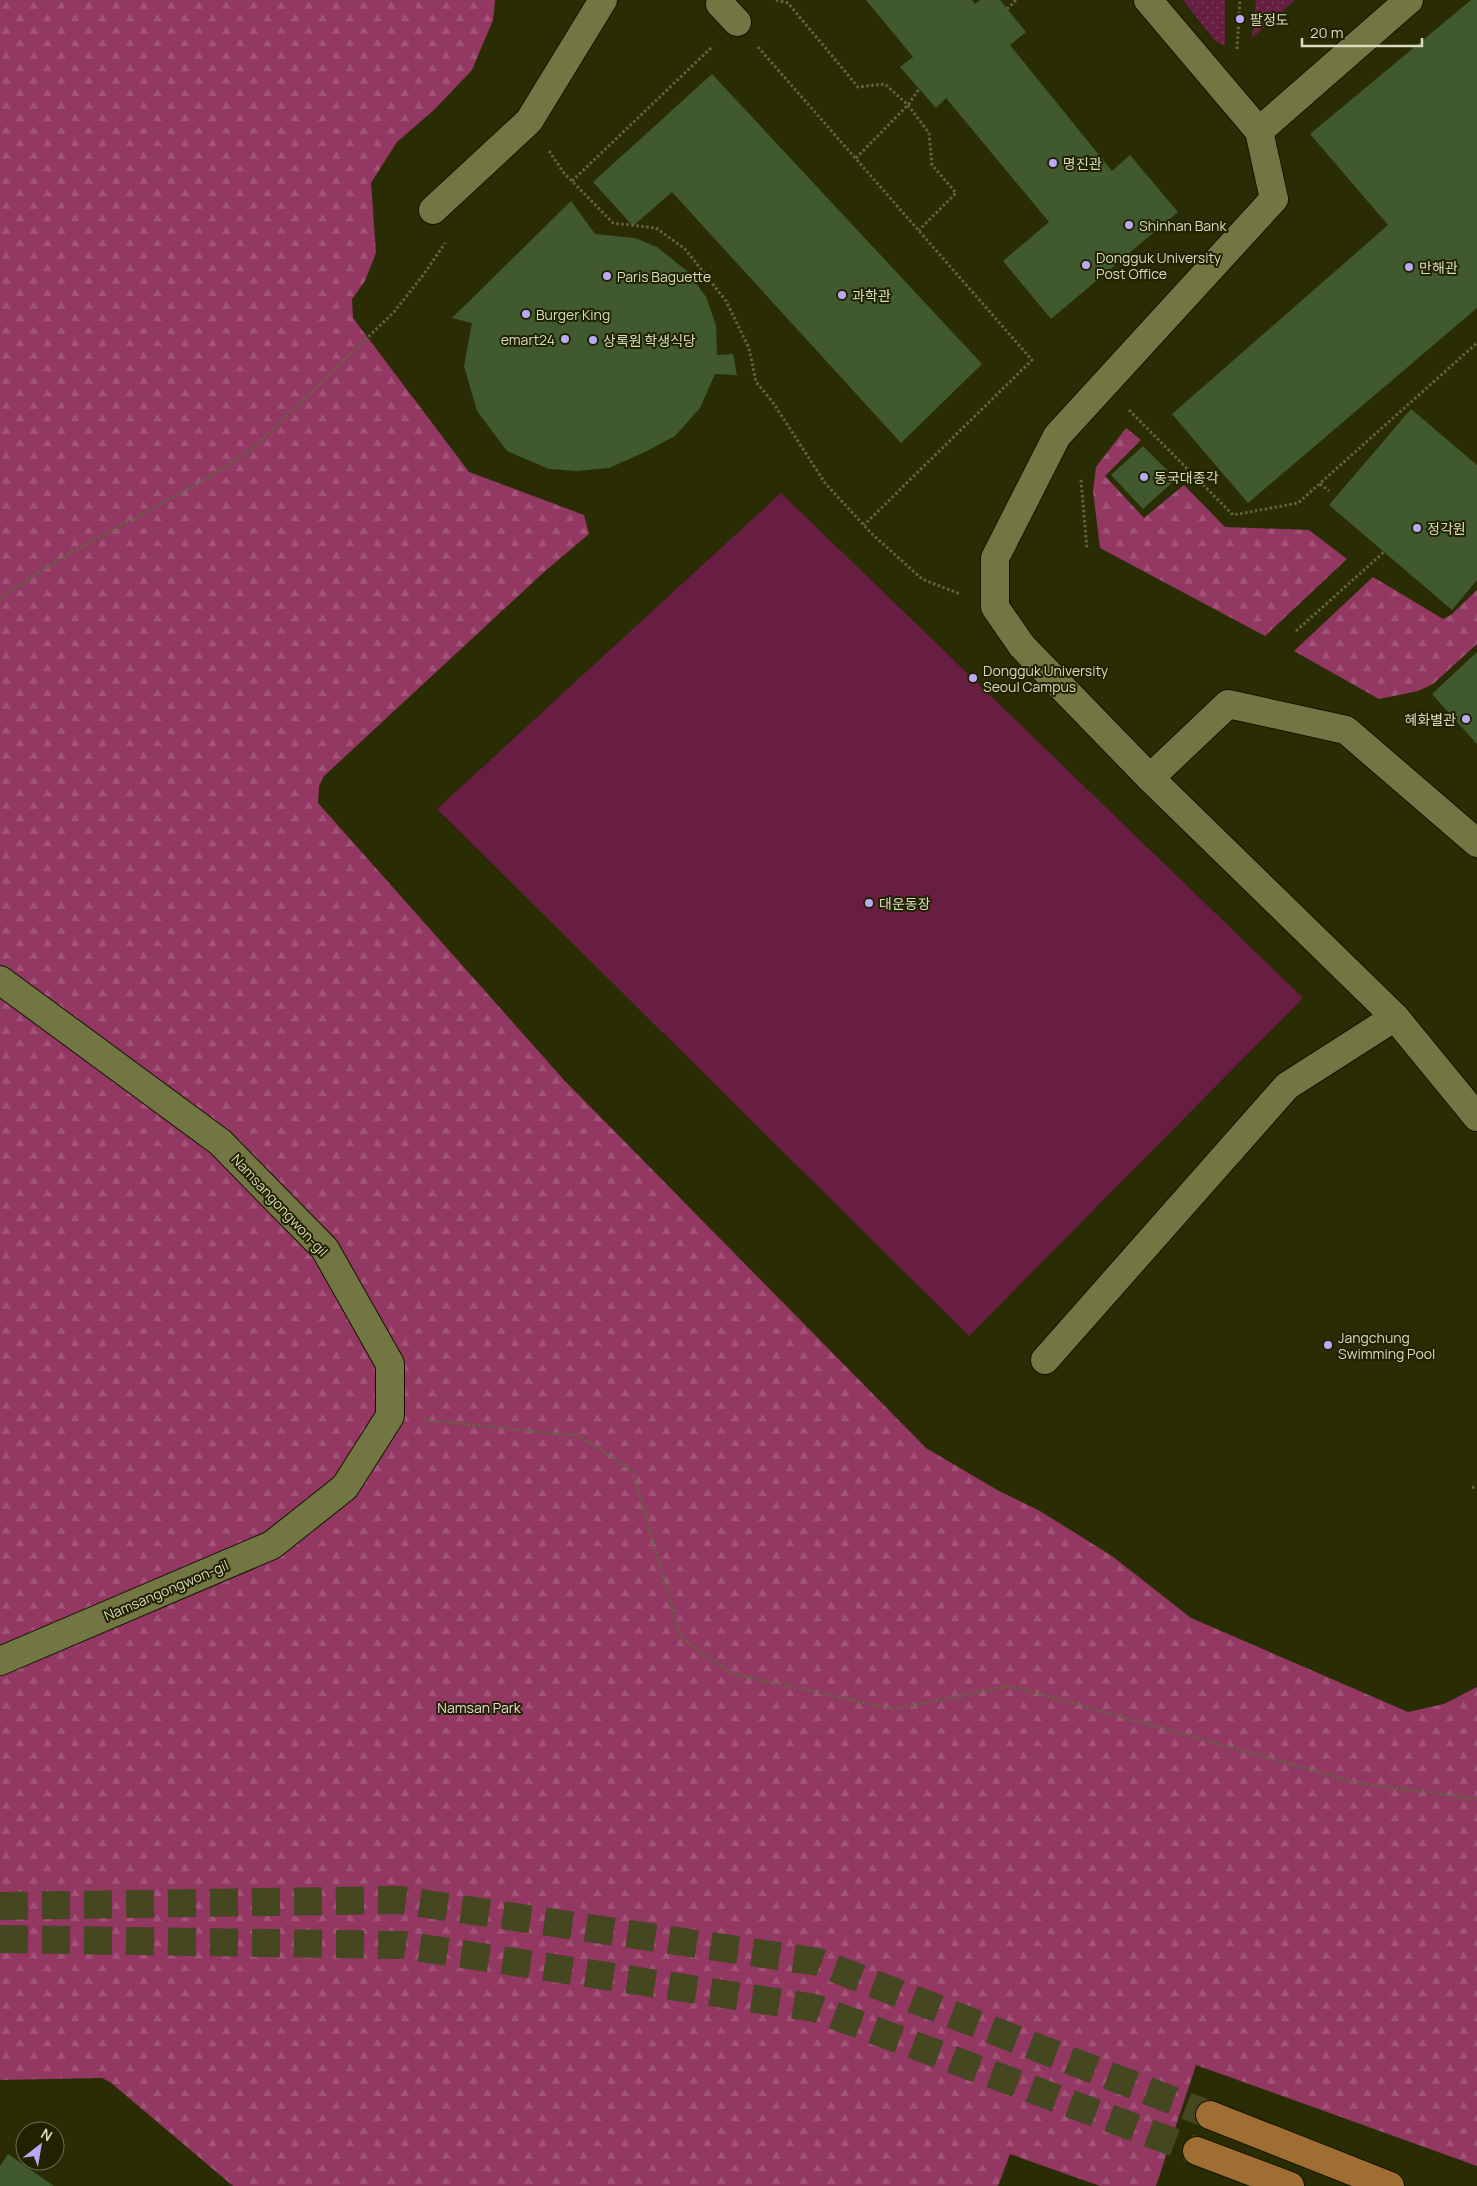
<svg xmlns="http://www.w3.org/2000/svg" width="1477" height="2186" viewBox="0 0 1477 2186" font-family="Manrope,'Noto Sans KR',sans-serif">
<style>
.grass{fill:url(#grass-dots)}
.forest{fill:url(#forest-firs)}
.pitch{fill:#681d43}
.building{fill:#40592e}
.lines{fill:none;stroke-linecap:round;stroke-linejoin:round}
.major-tunnel{stroke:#444720;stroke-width:28;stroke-dasharray:28 14;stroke-linecap:butt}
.minor-casing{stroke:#131400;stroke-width:30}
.major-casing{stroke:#131400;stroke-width:30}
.path{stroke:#61643f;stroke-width:3;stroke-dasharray:2.5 2.5;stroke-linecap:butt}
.minor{stroke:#717642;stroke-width:28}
.major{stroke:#a06e32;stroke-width:28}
.poi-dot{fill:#baaaf6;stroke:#212300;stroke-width:2}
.labels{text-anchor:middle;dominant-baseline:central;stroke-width:4;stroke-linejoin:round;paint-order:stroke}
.poi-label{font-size:14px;fill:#d7dbbf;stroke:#212300;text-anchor:start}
.street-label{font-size:14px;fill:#d7dbbf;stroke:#212300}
.park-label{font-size:14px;fill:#f1d6e0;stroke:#212300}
</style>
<defs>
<pattern id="grass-dots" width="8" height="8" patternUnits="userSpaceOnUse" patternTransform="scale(1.25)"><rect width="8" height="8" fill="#681d43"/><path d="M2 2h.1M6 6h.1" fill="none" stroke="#7d3d5c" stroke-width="1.8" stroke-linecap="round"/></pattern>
<pattern id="forest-firs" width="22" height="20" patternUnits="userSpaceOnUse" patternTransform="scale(1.25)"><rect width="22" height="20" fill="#933763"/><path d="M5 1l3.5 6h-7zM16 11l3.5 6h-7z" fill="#a15378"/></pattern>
</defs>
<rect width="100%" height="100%" fill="#2a2d04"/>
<g class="grass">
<polygon points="1183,0 1225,0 1225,46 1215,41"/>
<polygon points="1256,0 1295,0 1252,38"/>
</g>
<g class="forest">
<polygon points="0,0 495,0 493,20 472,70 434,110 397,142 371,183 376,253 365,281 352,299 353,318 469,472 584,515 589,534 544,572 324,776 319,786 318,803 564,1080 926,1448 999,1491 1040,1511 1112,1556 1191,1618 1408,1712 1444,1704 1477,1687 1477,2166 1196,2065 1156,2186 1100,2186 1010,2154 998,2186 233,2186 110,2082 102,2078 0,2080"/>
<polygon points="1126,428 1141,440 1105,476 1144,518 1184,485 1225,527 1309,530 1347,559 1265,636 1100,548 1093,491 1096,467"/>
<polygon points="1373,577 1443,619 1451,615 1477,590 1477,644 1433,684 1418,691 1379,699 1294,651"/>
</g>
<polygon class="pitch" points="781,493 1303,998 969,1336 437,809"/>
<g class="building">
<polygon points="866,0 972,0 975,4 980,0 1000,0 1026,32 1010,45 1112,171 1130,155 1178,212 1051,319 1003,261 1049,222 946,98 936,108 900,67 913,57"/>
<polygon points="1471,0 1477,0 1477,308 1248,503 1172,414 1388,225 1310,134"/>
<polygon points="712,74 982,364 901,443 672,192 633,226 593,182"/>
<polygon points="571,201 595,234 635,238 657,247 687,271 706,297 716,325 717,355 733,354 737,375 715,374 700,408 675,436 645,452 609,468 576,471 549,469 507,451 477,411 464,366 472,323 452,318"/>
<polygon points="1411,409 1477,465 1477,580 1452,610 1329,505"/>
<polygon points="1143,446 1176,479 1143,509 1111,475"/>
<polygon points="1477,652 1477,744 1432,694"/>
<polygon points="8,2154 54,2186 0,2186 0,2166"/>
</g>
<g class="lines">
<g class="major-tunnel">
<polyline points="0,1906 400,1900 818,1962 1210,2115"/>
<polyline points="0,1939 403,1945 815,2008 1197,2151"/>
</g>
<g class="minor-casing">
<g id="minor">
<polyline points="1148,0 1259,131 1274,199 1057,436 995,558 995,607 1022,646 1150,778 1395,1017 1477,1117"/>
<polyline points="720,4 737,22"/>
<polyline points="1259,131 1409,0"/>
<polyline points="433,210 529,121 603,0"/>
<polyline points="1150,778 1228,704 1346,730 1477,843"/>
<polyline points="0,980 220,1142 325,1249 390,1364 390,1416 345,1487 272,1545 0,1661"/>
<polyline points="1045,1360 1287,1086 1395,1017"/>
</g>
</g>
<g class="major-casing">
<g id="major">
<polyline points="1210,2115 1390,2186"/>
<polyline points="1197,2151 1290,2186"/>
</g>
</g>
<g class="path">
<polyline points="776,0 788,3 858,87 885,84 908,105 929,133 932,165 956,193 919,230"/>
<polyline points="1007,9 1016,0"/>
<polyline points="758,47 1032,360 864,525"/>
<polyline points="1237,49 1240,0"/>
<polyline points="549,151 564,173 613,223 656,228 685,249 726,301 749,348 756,382 772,401 825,483 872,534 922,579 960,594"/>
<polyline points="856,158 908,105 919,89"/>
<polyline points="572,181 713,46"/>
<polyline points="1129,410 1233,515 1298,503 1477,343"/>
<polyline points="1081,480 1087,549"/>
<polyline points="1320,484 1329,491"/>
<polyline points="0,598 65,556 201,482 249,452 394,312 424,274 445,243"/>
<polyline points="1296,631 1384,552"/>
<polyline points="423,1420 580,1436 633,1472 681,1638 733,1674 893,1709 1011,1686 1358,1783 1477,1799"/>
<polyline points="1472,1487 1477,1488"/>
</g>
<use href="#minor" class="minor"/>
<use href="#major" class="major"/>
</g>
<g class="poi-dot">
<circle cx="1240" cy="19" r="5"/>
<circle cx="1053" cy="163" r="5"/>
<circle cx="1129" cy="225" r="5"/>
<circle cx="1086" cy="265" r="5"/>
<circle cx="1409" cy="267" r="5"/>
<circle cx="607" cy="276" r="5"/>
<circle cx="842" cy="295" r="5"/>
<circle cx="526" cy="314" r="5"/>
<circle cx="565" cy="339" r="5"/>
<circle cx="593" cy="340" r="5"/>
<circle cx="1144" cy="477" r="5"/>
<circle cx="1417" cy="528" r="5"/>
<circle cx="973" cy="678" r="5"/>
<circle cx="1466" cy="719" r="5"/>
<circle cx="869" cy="903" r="5"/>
<circle cx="1328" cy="1345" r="5"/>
</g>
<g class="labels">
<g class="poi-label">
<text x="1250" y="19">팔정도</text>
<text x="1063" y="163">명진관</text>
<text x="1139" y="225">Shinhan Bank</text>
<text x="1096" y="257">Dongguk University<tspan x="1096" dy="16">Post Office</tspan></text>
<text x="1419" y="267">만해관</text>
<text x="617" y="276">Paris Baguette</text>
<text x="852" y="295">과학관</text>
<text x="536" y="314">Burger King</text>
<text x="555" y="339" text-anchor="end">emart24</text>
<text x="603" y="340">상록원 학생식당</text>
<text x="1154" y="477">동국대종각</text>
<text x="1427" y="528">정각원</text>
<text x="983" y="670">Dongguk University<tspan x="983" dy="16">Seoul Campus</tspan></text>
<text x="1456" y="719" text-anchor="end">혜화별관</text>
<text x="879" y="903">대운동장</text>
<text x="1338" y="1337">Jangchung<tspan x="1338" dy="16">Swimming Pool</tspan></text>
</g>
<g class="street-label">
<text transform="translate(280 1205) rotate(47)">Namsangongwon-gil</text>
<text transform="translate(166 1590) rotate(-23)">Namsangongwon-gil</text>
</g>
<g class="park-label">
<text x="479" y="1707">Namsan Park</text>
</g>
</g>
<g transform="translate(40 2146) rotate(31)"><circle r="24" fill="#212300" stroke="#6a6d4c"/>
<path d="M0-4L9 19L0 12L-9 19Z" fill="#baaaf6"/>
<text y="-8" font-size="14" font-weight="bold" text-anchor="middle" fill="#d7dbbf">N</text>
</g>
<path d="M1302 38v8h120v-8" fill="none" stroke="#d7dbbf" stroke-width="2.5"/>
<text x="1310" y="38" font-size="15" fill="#d7dbbf" stroke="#212300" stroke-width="4" paint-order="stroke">20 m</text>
</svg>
